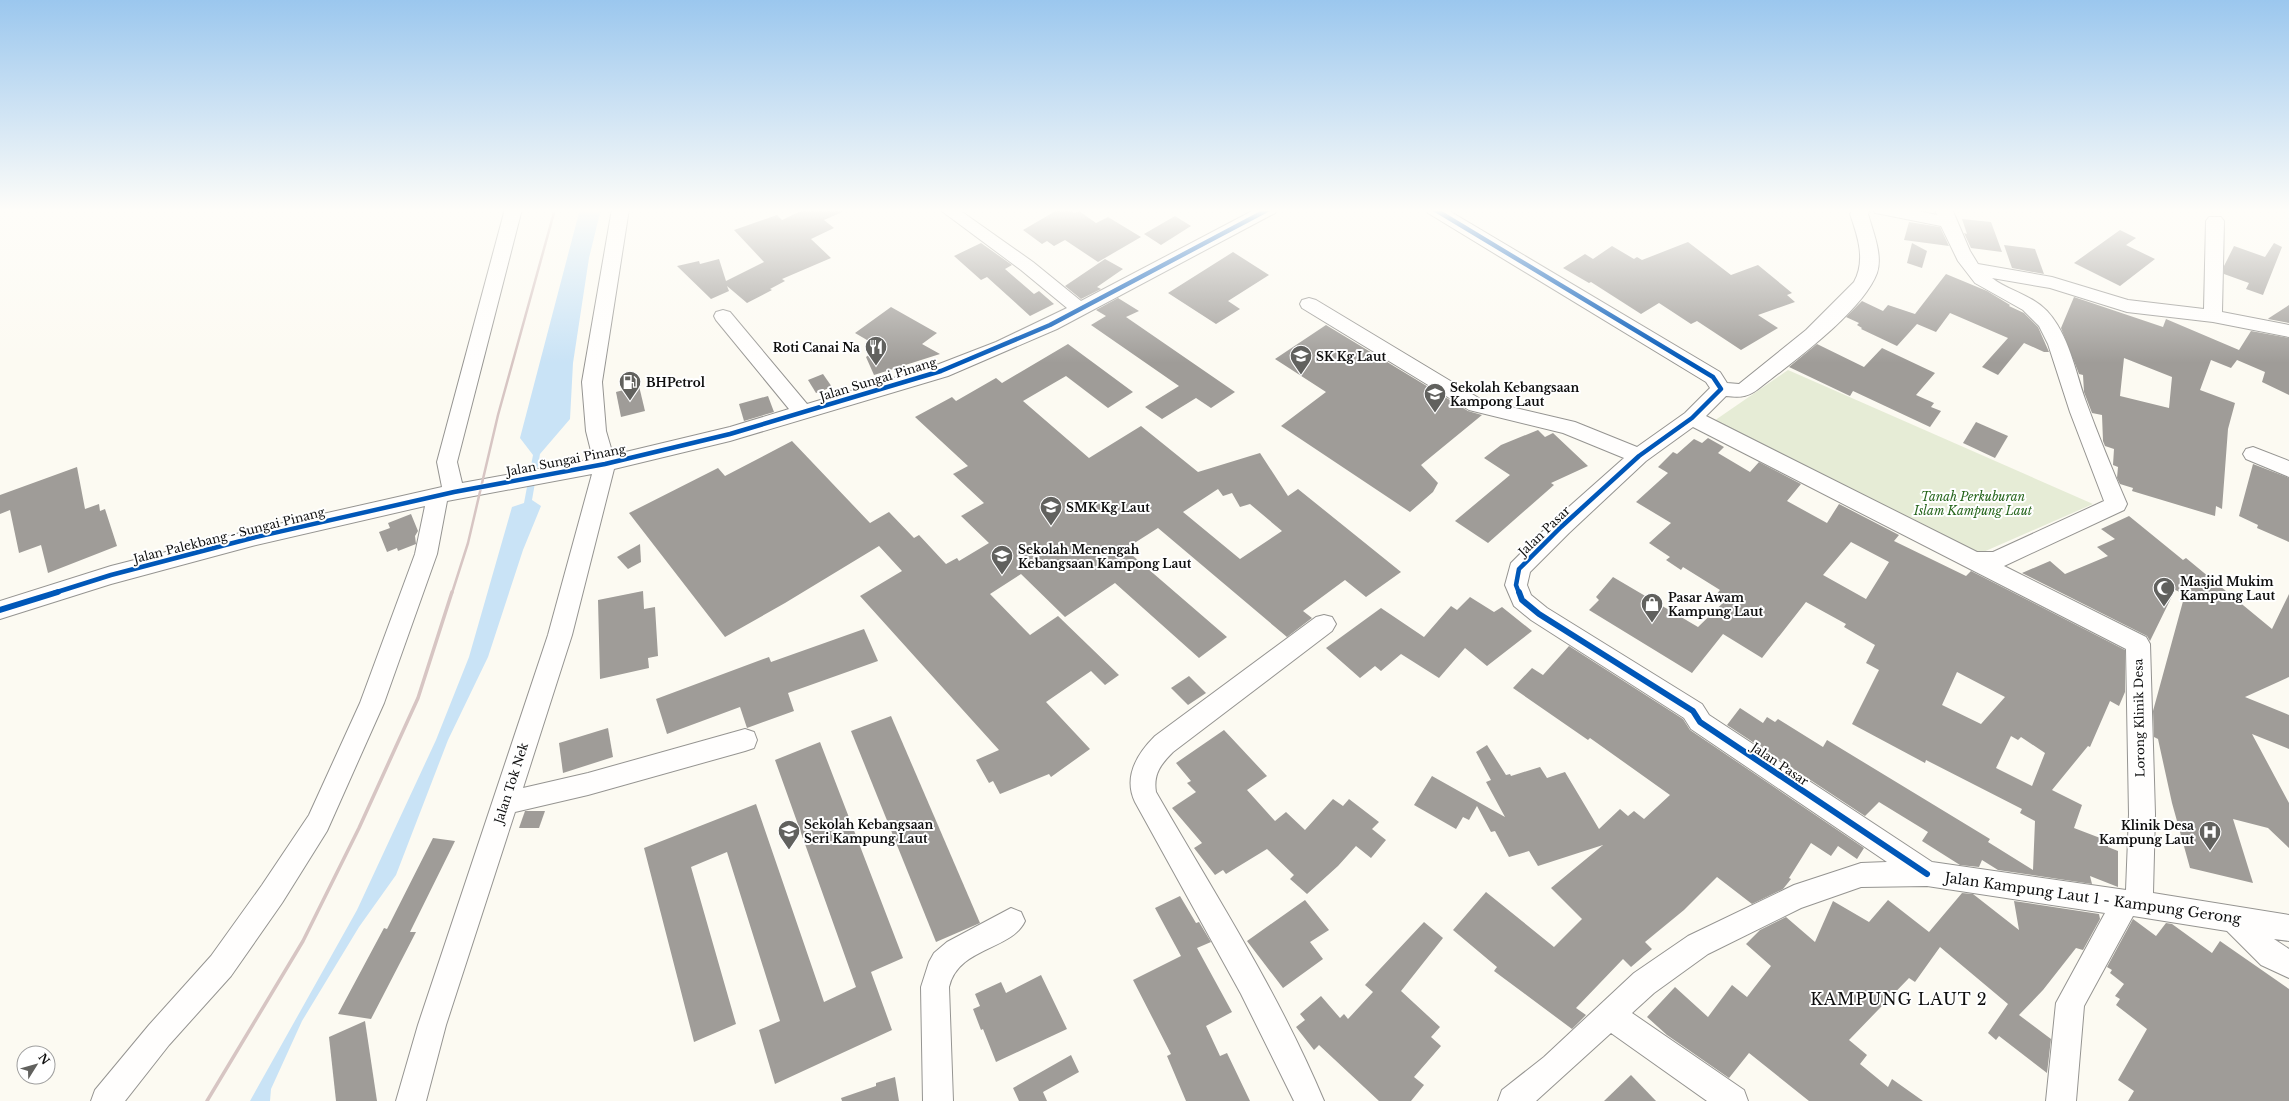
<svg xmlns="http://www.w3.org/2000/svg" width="2289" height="1101" viewBox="0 0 2289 1101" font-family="'Libre Baskerville',serif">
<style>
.cemetery{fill:#e6ecd6}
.water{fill:#c9e3f6}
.building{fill:#9f9c98;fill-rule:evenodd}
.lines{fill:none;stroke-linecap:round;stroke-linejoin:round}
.minor-casing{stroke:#959491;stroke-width:2}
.minor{fill:#fffefd;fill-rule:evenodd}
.rail-far1{stroke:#d7c5c3;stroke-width:2.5}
.rail{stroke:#d7c5c3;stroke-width:3.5}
.cycleway-far1-casing{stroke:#fff;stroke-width:6}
.cycleway-casing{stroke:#fff;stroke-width:8}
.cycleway-far1{stroke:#0057b8;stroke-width:4.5}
.cycleway{stroke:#0057b8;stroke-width:6}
.labels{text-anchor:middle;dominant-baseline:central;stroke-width:4;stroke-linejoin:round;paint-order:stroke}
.poi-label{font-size:12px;font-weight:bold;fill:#0e0e0e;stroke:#fff;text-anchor:start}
.street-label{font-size:12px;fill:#0e0e0e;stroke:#fff}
.park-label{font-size:12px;font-style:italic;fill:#27661d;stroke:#fff}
.near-street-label{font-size:14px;fill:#0e0e0e;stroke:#fff}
.near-neighbourhood-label{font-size:16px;letter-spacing:1px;fill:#0e0e0e;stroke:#fff}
</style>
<rect width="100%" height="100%" fill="#fcfaf2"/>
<polygon class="cemetery" points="1788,370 2093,504 1981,553 1961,550 1711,423"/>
<polygon class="water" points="580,209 601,209 589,258 573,363 570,419 540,454 532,500 541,506 523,550 488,657 448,740 396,875 359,927 302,1021 271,1089 270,1101 250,1101 357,910 436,740 469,657 512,507 524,503 533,455 520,438"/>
<g class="building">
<polygon points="805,209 849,209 824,220 834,228 811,239 831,258 782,279 785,281 770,289 772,290 747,303 727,286 729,291 711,299 677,266 699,261 700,264 719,259 726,281 764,262 734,230 777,215 782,220"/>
<polygon points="1059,209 1068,209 1074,213 1079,211 1096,223 1108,217 1141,237 1098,262 1065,240 1054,246 1047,241 1042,244 1023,230"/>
<polygon points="1175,216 1191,226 1161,245 1144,234"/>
<polygon points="1962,219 1991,222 2002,252 1971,248 1964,233 1967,234"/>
<polygon points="1909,222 1940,227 1949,246 1904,240"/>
<polygon points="2120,230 2136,238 2126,245 2155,259 2120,286 2074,263"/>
<polygon points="1688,242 1731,275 1758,265 1792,293 1787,295 1795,302 1758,315 1778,328 1741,350 1697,321 1691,324 1659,303 1641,314 1591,282 1589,283 1563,268 1585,254 1593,259 1612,246 1634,259 1637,257 1642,260"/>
<polygon points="981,243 1012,265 1005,269 1034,294 1039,291 1054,304 1030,316 987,277 981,280 954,256"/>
<polygon points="1912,243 1927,251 1922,268 1907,263"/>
<polygon points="2274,243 2282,247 2263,295 2246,289 2249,283 2224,274 2224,266 2234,246 2265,257"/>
<polygon points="2004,245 2035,249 2044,274 2012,268"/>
<polygon points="1233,252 1269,275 1228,301 1240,309 1216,324 1168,293"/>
<polygon points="1105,259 1123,269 1097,287 1101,289 1081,299 1065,286"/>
<polygon points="1946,274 1987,291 2010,305 2009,306 2024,313 2038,327 2049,352 2044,352 2024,343 1998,375 1982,367 2008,338 1950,313 1936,332 1917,324 1897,346 1861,329 1862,328 1857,325 1859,323 1846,317 1862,301 1883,311 1888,305 1915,314"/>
<path d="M2074,297L2163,327L2166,319L2239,350L2251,331L2289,338V395L2262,382L2265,372L2237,360L2231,368L2211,360L2200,390L2235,403L2228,429L2222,509L2216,506L2215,516L2132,491L2133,488L2120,484L2117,478L2118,467L2113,465L2114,449L2105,446L2103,441L2102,415L2092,413L2084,392L2083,375L2079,374L2061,328ZM2124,358L2172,377L2169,408L2120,396Z"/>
<polygon points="1118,298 1139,311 1126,317 1235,392 1211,408 1196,398 1162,419 1145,407 1179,386 1091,325 1106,316 1096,310"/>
<polygon points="2289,305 2289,323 2268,319 2269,318"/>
<polygon points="891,307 937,333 922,344 940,354 874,375 866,357 879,347 855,333"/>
<polygon points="1326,325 1468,411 1482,415 1421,465 1438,483 1433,492 1410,512 1281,426 1326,392 1275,359"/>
<path d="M1068,344L1133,392L1108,408L1066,376L1023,401L1089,458L1141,426L1198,472L1260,453L1288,496L1298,489L1401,572L1366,597L1345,580L1303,611L1312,618L1287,637L1158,528L1125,549L1227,637L1199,658L1115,583L1065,617L1021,574L990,594L1030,635L1058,616L1119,675L1105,685L1091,671L1046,702L1090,749L1051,777L1049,774L1000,794L993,781L989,783L976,760L999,750L860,596L902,571L879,546L785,603L725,637L629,513L718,468L725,476L792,441L870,523L889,512L914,538L919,535L946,564L957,558L959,561L989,543L961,516L984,503L953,474L968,466L915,417L952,397L956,401L996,378L1002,383ZM1218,489L1223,496L1232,493L1240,507L1250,504L1282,531L1240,559L1183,512Z"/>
<polygon points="1817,344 1864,367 1882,348 1935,373 1916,395 1934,403 1931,407 1941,411 1930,427 1853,391 1850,396 1789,367"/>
<polygon points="823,374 832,387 816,393 808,380"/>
<polygon points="639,386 645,411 621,417 616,392"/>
<polygon points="768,396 774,412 744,421 739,404"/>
<polygon points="1976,422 2008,436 1995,458 1963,443"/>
<polygon points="1538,430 1545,437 1553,433 1588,466 1551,483 1554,485 1488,543 1455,521 1510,475 1484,458 1501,445"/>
<path d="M1708,438L1724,447L1718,453L1750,472L1759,462L1801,484L1787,501L1827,523L1839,504L1899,535L1894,541L1966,576L1971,571L2125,650V692L2119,706L2110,701L2090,747L2088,746L2052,790L2082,805L2074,828L2108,841V847L2118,851V887L2090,876L2092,884L1998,870L1982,860L1979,867L1960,865L1922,841L1928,832L1879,802L1865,816L1727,725L1740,708L1763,723L1767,717L1775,722L1778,719L1823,747L1827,740L1990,839L1988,842L2033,870L2035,821L2020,813L2022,809L1926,760L1925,763L1852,724L1879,670L1866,663L1875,645L1844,627L1846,624L1806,602L1762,658L1723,634L1692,673L1589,610L1599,600L1596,597L1613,577L1698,627L1725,601L1716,595L1720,590L1683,567L1681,570L1666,560L1670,557L1649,543L1671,523L1636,502L1668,473L1658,467L1673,452L1677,454L1694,439L1702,443ZM1851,542L1889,562L1866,599L1823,575ZM1957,672L2005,697L1981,724L1942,705ZM2011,736L2018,740L2021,737L2045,753L2032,786L1996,768Z"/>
<polygon points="2253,464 2289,478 2289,542 2257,528 2258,525 2239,516"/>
<polygon points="77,467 85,509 99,504 100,511 105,509 117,546 48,573 41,545 19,553 10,510 0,514 0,495"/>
<polygon points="411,514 418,531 415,536 416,544 398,551 397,548 387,552 379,532 390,528 388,523"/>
<polygon points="2129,516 2183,560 2186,558 2272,629 2289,594 2289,677 2245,697 2289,715 2289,749 2252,734 2289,803 2289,848 2268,828 2233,819 2253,883 2190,868 2172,803 2158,739 2154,737 2153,711 2185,594 2175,590 2150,641 2147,636 2022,573 2050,561 2065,574 2108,556 2097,547 2115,539 2101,529"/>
<polygon points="640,544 641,562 628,569 617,557"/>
<polygon points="643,591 644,609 655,607 658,656 648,658 649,668 600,679 598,600"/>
<polygon points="1470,597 1494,612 1502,607 1532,631 1487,666 1465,648 1439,678 1401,654 1381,671 1375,666 1360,678 1326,648 1381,608 1424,637 1451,606 1457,610"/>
<polygon points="864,629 878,661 788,693 794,711 747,728 740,707 667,734 656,699 769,657 771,662"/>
<polygon points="1569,646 1683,719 1690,730 1864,848 1857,859 1838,846 1831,856 1811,843 1789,878 1791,879 1783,889 1752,904 1717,877 1684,910 1645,942 1652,949 1631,967 1623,959 1576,1008 1586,1015 1572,1029 1494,971 1497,967 1453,930 1486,892 1554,947 1582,919 1551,888 1603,845 1538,866 1529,851 1509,857 1495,831 1491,832 1477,806 1469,820 1463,817 1456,829 1414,805 1432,776 1505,817 1486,782 1491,780 1476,752 1487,745 1506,775 1510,774 1511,776 1540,767 1547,778 1565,772 1599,829 1620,809 1628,816 1634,811 1644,819 1670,795 1590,738 1588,740 1513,688 1532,668 1543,675"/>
<polygon points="1189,676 1206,693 1188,705 1171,688"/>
<polygon points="891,716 980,923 936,942 851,731"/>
<polygon points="608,728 613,757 563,773 559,743"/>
<polygon points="1224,730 1267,776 1247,790 1275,821 1286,812 1305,830 1333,799 1343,806 1349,799 1379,822 1372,829 1386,840 1371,858 1356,846 1338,866 1307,894 1290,879 1294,875 1267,849 1226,874 1223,870 1215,875 1194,848 1202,843 1172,808 1196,792 1187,783 1191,781 1176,763"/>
<polygon points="820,742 903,958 871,972 892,1030 775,1084 759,1030 780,1021 727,852 691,867 736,1024 694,1042 644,848 756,804 824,1002 856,987 775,760"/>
<polygon points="525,811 545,811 539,828 519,828"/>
<polygon points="433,838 455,841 410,932 416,932 371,1019 338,1014 384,928 387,929"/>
<polygon points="1962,893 1973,894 2019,930 2014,901 2099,914 2100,919 2083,950 2076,948 2043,990 2019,1015 2051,1039 2047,1073 1999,1036 1996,1040 1988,1033 2008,1004 1940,947 1915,982 1909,978 1849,1040 1867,1055 1860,1064 1888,1087 1892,1079 1923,1101 1809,1101 1749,1053 1729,1078 1667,1035 1647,1017 1675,987 1708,1017 1732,985 1747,997 1771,966 1746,944 1760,930 1786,917 1815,942 1833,901 1869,922 1888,900 1929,932"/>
<polygon points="1180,896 1196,923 1199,922 1211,942 1197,948 1232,1012 1206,1026 1220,1056 1227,1053 1250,1101 1186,1101 1167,1056 1171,1054 1133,980 1181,956 1155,908"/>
<polygon points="1305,900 1329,930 1310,942 1323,959 1283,988 1247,941"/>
<polygon points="2133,919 2156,936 2166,923 2172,924 2212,953 2220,941 2289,989 2289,1101 2128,1101 2134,1091 2118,1080 2147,1029 2116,1005 2120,999 2115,996 2124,984 2110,973 2112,970 2107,967"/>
<polygon points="1424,922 1443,938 1401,991 1440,1027 1431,1037 1441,1046 1414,1077 1424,1085 1411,1101 1379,1101 1319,1045 1314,1050 1296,1027 1305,1020 1300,1014 1321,996 1340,1018 1344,1014 1348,1019 1373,992 1365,985"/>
<polygon points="1041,975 1067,1029 996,1062 983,1029 981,1030 973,1009 980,1006 975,994 1001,982 1006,993"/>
<polygon points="365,1021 377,1101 336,1101 329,1037"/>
<polygon points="1071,1055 1079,1072 1043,1092 1047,1101 1019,1101 1013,1088"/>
<polygon points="1631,1075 1656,1101 1604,1101"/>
<polygon points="895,1077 899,1101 842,1101 841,1098 876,1086 876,1083"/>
</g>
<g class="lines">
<g class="minor-casing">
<g id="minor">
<polygon points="505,209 522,209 457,462 462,483 593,459 586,431 582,382 612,209 629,209 602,382 606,431 613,455 730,427 789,409 716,320 714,316 716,312 723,310 730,312 807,404 934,366 996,342 1067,308 1021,270 939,209 958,209 1033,262 1081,301 1256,209 1277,209 1275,213 1057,329 948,376 730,441 614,469 572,635 523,788 588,773 745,729 754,732 757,740 754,748 745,751 588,795 515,812 446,1025 426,1101 396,1101 418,1025 548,635 592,474 447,501 437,554 384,703 327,831 282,903 231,976 169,1045 125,1101 91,1101 95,1090 149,1025 211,956 262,885 309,815 360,703 415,554 425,506 252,546 111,584 0,619 0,601 111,566 252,530 442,487 437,462"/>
<path d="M1426,209H1446L1720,372L1727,383L1739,384L1806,330L1854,282C1866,260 1858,237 1850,214L1853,209H1870L1868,214C1873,232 1883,255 1877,273C1863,311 1794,361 1762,386C1749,397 1742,398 1726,396L1706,416L1977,552H1993L2104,501L2070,412L2048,344L2039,326L2023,310L1975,283L1958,261L1941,226L1881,214L1875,213L1873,209H1909L1937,215L1935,209H1952L1970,251L1978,264L2052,277L2128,300L2204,309L2206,221L2209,217H2221L2224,221L2222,312L2289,325V337L2213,322L2127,312L2050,288L1992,278C2009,291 2032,295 2047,311C2069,335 2075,370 2085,399C2098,435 2112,469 2127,504L2124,510L2004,566L2146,637L2150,644L2155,814L2153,893L2289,915V941L2274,939L2289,949V978L2261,965L2227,931L2133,916L2084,1006L2076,1101H2046L2056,1003L2105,913L1927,886L1861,887L1801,908L1708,954L1654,993L1632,1013L1744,1090L1748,1101H1707L1611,1033L1536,1101H1498L1502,1090L1544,1057L1634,973L1688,936L1794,885L1861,863L1887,862L1691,729L1684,718L1531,620L1514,606L1505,585L1511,563L1553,521L1624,458L1563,433L1469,410L1302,308L1300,304L1302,300L1309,298L1316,300L1482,400L1575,422L1637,447L1685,413L1710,388L1706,382L1428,213ZM1693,427L2126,649L2129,814L2126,890L1932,862L1709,715L1702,704L1547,608L1531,595L1527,585L1530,572L1569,533L1646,461Z"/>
<polygon points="2253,447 2289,461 2289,477 2246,459 2243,454 2246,449"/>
<path d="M1324,615L1332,617L1336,624L1332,631L1173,752C1161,764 1153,774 1156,792C1214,893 1279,993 1324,1101H1294L1241,994L1135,802C1123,777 1137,754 1155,736L1316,617Z"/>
<path d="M1011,908L1021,912L1025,921C1012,950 958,947 949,987L953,1101H923L921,987L929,962L934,953L947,942Z"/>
</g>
</g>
<use href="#minor" class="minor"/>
<polyline class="rail-far1" points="452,593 468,543 498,415 555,209"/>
<polyline class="rail" points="207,1101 303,941 359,828 418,698 452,592"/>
<g class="cycleway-far1-casing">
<g id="cycleway-far1">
<polyline points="1434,209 1713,377 1721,389 1692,418 1639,456 1561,527 1519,569 1516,585 1519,593"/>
<polyline points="54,593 111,575 252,538 454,492 605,464 730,434 941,371 1050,325 1269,209"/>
</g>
</g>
<g class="cycleway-casing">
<g id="cycleway">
<polyline points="1519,592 1522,600 1539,614 1693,711 1700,722 1927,874"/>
<polyline points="0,610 58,592"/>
</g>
</g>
<use href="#cycleway-far1" class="cycleway-far1"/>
<use href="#cycleway" class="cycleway"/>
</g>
<linearGradient id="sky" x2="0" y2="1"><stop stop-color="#9bc7ee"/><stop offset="0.58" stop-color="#fefdf9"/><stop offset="1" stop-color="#fefdf9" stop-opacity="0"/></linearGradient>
<rect width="2289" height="363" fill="url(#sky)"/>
<defs>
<g id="restaurant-pin" transform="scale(1.15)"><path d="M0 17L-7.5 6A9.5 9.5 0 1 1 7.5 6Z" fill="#61615e" stroke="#fff"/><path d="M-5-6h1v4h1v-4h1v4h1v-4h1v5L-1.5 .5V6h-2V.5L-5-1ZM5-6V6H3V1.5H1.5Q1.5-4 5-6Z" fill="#fff"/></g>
<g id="school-pin" transform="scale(1.15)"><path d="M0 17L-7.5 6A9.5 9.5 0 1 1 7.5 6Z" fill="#61615e" stroke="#fff"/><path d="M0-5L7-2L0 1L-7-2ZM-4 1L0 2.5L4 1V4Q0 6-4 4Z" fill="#fff"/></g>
<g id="fuel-pin" transform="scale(1.15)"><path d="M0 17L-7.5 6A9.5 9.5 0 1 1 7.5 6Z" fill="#61615e" stroke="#fff"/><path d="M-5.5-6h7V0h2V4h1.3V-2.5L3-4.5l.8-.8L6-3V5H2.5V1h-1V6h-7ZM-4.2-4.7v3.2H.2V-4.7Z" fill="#fff"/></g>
<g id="mosque-pin" transform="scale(1.15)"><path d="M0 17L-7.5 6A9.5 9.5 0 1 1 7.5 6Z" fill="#61615e" stroke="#fff"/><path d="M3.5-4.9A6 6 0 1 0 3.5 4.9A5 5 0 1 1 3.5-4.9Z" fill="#fff"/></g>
<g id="shop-pin" transform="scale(1.15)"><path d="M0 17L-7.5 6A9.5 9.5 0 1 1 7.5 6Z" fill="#61615e" stroke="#fff"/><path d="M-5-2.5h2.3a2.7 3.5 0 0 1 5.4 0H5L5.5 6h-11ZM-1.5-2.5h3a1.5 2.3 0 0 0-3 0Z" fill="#fff"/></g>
<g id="hospital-pin" transform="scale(1.15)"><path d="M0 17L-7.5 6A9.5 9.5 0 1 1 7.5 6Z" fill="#61615e" stroke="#fff"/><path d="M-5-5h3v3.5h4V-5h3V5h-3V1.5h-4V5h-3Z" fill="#fff"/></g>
</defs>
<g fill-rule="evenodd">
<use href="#restaurant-pin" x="876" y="347"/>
<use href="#school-pin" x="1301" y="356"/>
<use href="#fuel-pin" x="630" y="382"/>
<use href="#school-pin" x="1435" y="394"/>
<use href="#school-pin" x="1051" y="507"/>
<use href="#school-pin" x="1002" y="556"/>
<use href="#mosque-pin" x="2164" y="588"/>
<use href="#shop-pin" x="1652" y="604"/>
<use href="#school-pin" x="789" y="831"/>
<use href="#hospital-pin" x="2210" y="832"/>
</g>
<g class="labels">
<g class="poi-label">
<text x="860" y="347" text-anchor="end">Roti Canai Na</text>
<text x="1316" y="356">SK Kg Laut</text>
<text x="646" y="382">BHPetrol</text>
<text x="1450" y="387">Sekolah Kebangsaan<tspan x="1450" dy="14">Kampong Laut</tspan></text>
<text x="1066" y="507">SMK Kg Laut</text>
<text x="1018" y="549">Sekolah Menengah<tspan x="1018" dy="14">Kebangsaan Kampong Laut</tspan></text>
<text x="2180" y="581">Masjid Mukim<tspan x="2180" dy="14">Kampung Laut</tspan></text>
<text x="1668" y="597">Pasar Awam<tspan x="1668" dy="14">Kampung Laut</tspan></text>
<text x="804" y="824">Sekolah Kebangsaan<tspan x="804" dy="14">Seri Kampung Laut</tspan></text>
<text x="2194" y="825" text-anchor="end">Klinik Desa<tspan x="2194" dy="14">Kampung Laut</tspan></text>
</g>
<g class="street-label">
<text transform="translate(878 379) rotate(-17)">Jalan Sungai Pinang</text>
<text transform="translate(566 460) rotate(-11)">Jalan Sungai Pinang</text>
<text transform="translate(1544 531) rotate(-44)">Jalan Pasar</text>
<text transform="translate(229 535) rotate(-14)">Jalan Palekbang - Sungai Pinang</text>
<text transform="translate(2139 718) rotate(-91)">Lorong Klinik Desa</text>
<text transform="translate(1780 764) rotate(34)">Jalan Pasar</text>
<text transform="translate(511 783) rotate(-72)">Jalan Tok Nek</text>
</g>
<g class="park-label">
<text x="1973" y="496">Tanah Perkuburan<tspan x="1973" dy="14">Islam Kampung Laut</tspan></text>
</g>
<g class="near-street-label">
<text transform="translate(2093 898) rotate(8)">Jalan Kampung Laut 1 - Kampung Gerong</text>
</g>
<g class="near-neighbourhood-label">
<text x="1899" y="999">KAMPUNG LAUT 2</text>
</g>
</g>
<g transform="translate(36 1065) rotate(53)"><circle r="19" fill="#ffffff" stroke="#9f9f9f"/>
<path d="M0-3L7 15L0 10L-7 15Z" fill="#61615e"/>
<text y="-6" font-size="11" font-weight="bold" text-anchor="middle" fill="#0e0e0e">N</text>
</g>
</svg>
